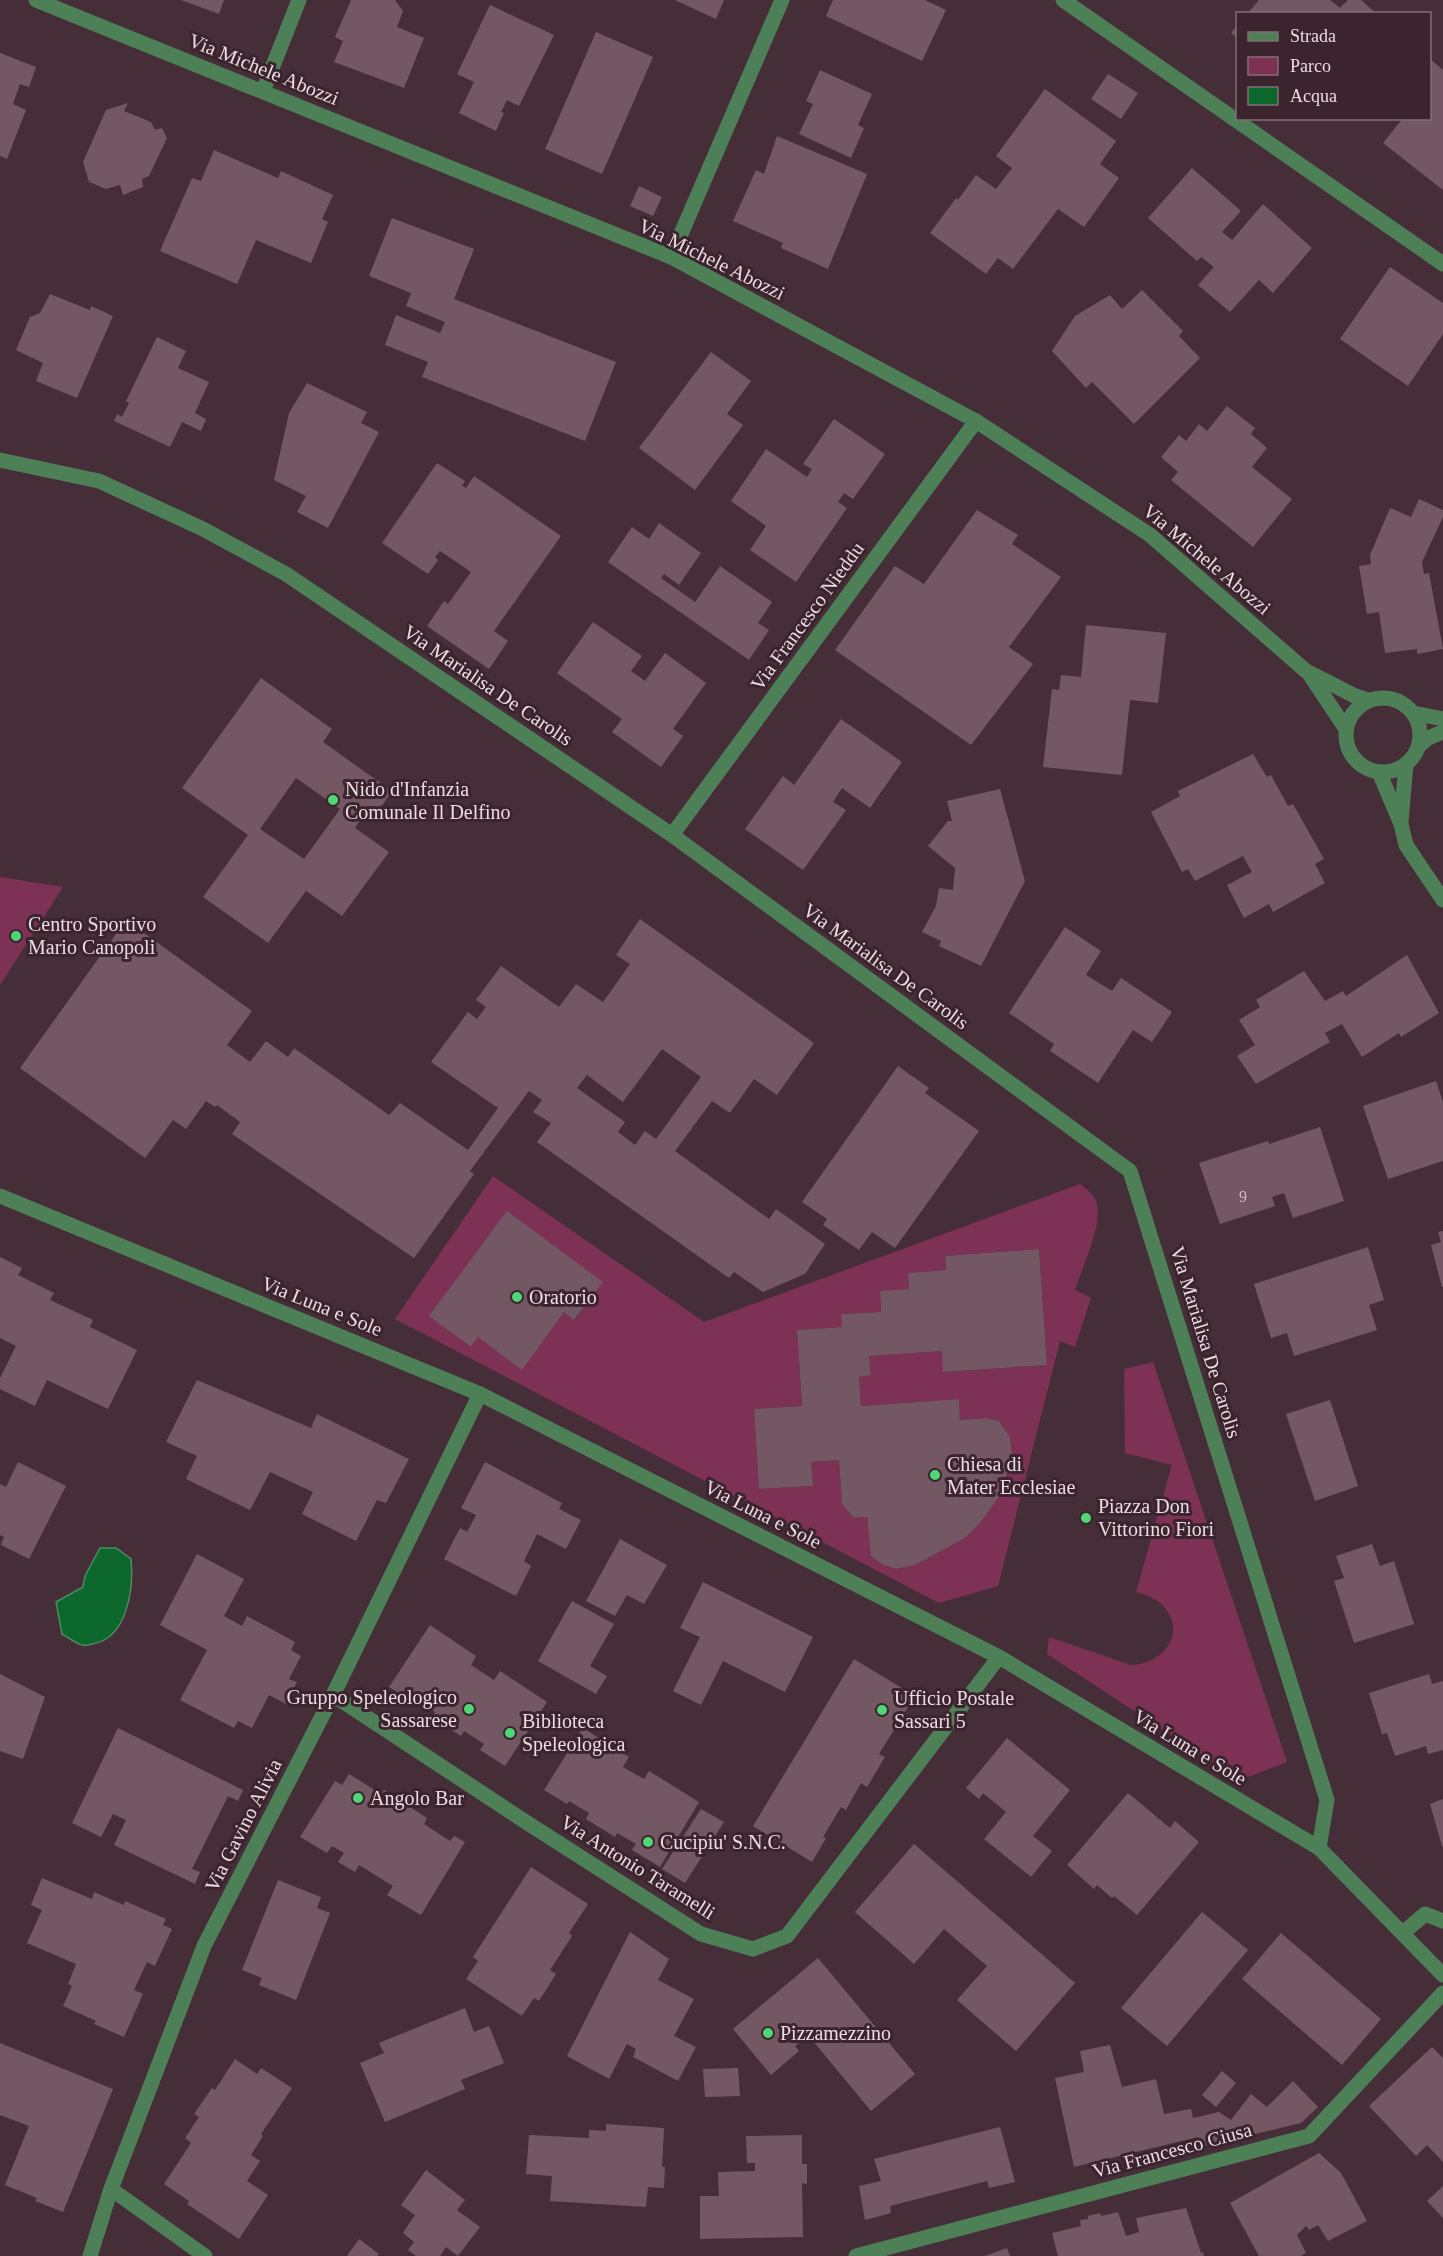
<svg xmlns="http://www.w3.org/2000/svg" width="1443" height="2256" viewBox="0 0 1443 2256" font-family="Georgia,serif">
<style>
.green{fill:#7d3255;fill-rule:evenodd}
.water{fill:#0c672d;stroke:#4f8a63;stroke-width:1.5}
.building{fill:#735863;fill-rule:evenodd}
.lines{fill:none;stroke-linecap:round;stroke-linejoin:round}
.minor{stroke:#4e8058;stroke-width:15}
.poi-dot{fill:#4fd675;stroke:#3b242e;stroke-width:2}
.labels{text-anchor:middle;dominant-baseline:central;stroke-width:6;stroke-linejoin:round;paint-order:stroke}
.number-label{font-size:16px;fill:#cebbc2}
.street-label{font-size:20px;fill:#ecdce2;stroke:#3b242e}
.poi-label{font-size:20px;fill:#ecdce2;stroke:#3b242e;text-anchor:start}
</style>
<rect width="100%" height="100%" fill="#462e38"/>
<g class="green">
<polygon points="0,877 63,887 0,985"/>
<path d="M493,1176L704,1322L1080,1184C1086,1189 1093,1193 1096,1201C1104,1222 1082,1268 1075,1290L1091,1298L1075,1347L1060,1341L998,1586L939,1603L395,1319ZM1039,1249L1047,1365L944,1372L942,1351L869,1356L871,1375L859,1377L861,1406L959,1399L960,1420L986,1418L999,1421L1010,1437L1012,1455L1001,1494L981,1522L965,1538L915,1565L882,1564L871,1556L867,1517L854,1518L842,1504L839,1460L811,1462L812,1486L759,1489L754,1409L802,1406L797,1330L842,1327V1314L881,1312L880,1292L909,1289L908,1273L946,1270L945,1256ZM602,1282L575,1320L564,1312L522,1369L478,1337L471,1347L430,1316Z"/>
<path d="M1153,1362L1287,1762L1240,1780L1047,1654L1049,1637L1131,1665C1161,1665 1187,1635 1165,1608C1158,1599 1147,1595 1136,1592L1172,1465L1125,1453L1124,1369Z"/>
</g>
<path class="water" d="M100,1548H116L131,1559C134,1589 127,1639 92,1644C89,1645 85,1646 82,1645C76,1644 68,1637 62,1634L56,1602L83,1587L85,1576Z"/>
<g class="building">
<polygon points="181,0 224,0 219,14"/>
<polygon points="351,0 395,0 403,11 397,27 424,38 404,88 334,62 343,41 335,37"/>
<polygon points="675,0 724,0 716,19"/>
<polygon points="833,0 925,0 946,10 922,61 826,16"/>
<polygon points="1259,0 1330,0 1340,8 1348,0 1361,0 1377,14 1247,14"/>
<polygon points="490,5 554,35 519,106 507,100 501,112 504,113 496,131 459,113 474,82 457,74"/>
<polygon points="1238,25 1238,38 1231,33"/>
<polygon points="596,32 653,57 602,174 545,149"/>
<polygon points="0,53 36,67 29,87 20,84 13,104 26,110 7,159 0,156"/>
<polygon points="1430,59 1443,70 1443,190 1383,143 1403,118 1430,118"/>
<polygon points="820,70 872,94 858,125 864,128 851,158 799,134 813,104 806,101"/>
<polygon points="1108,74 1138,93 1121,119 1091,99"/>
<polygon points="1045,89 1116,141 1100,164 1119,178 1084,227 1058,209 1013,269 998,258 986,274 930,233 956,198 958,200 976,175 996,189 1012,168 996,156"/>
<polygon points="128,103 124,111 151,122 155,130 162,128 167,138 149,176 142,179 143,187 123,195 120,185 106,189 89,182 83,162 106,110"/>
<polygon points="777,136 867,174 828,269 781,248 783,243 733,221 756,170 764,174"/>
<polygon points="214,150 278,178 281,171 333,195 322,219 328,222 311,263 256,240 237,284 160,251 192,178 201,181"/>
<polygon points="1192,168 1241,211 1222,232 1232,240 1263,204 1312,248 1273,293 1259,280 1230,312 1198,285 1214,267 1201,257 1197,261 1148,218"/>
<polygon points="639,186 662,197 653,216 630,206"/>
<polygon points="392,218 474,249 454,299 616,362 585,441 422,377 428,362 385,345 396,315 440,333 445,322 406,306 411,293 369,276"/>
<polygon points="1390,267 1443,303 1443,334 1408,386 1340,339"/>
<polygon points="1142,290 1183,331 1179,336 1200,358 1134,424 1092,382 1086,388 1052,351 1075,316 1110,295 1122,309"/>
<polygon points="50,294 90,310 91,306 113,316 77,398 36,381 43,363 16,350 30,317 40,313"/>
<polygon points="157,337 186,351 178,368 209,382 195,413 206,419 201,431 182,422 170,447 114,421 117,414 122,417 129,403 126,401"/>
<polygon points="711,352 751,381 727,414 743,425 695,490 639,448"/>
<polygon points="307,383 367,412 361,423 379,432 328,528 297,512 306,496 274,480 289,413"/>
<polygon points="1227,406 1255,428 1251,434 1267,448 1252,467 1292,499 1253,547 1171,480 1178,472 1161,457 1179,435 1186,441 1199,424 1207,431"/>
<polygon points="834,419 885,454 853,499 844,493 838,502 847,508 796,582 750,550 766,526 731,501 766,449 807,477 812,469 803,464"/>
<polygon points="437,463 465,481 462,486 466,488 474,476 561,536 494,631 508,641 489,669 427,626 444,601 448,604 471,572 440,551 435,557 438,560 428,574 382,543"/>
<polygon points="1419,499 1443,510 1443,517 1422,562 1424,574 1429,573 1443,649 1417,654 1417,649 1385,653 1379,612 1367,614 1359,566 1371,564 1370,555 1390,508 1411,517"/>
<polygon points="977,510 1018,535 1012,544 1061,577 1009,647 1033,664 971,745 835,650 895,566 924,584"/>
<polygon points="659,523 701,553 679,585 664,574 661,578 695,602 720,566 772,602 758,623 769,630 749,660 608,562 632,527 649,539"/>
<polygon points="593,622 642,656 631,671 645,681 665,653 706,683 673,729 683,736 661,767 612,732 622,719 557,673"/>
<polygon points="1086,625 1166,633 1158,703 1130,700 1122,775 1043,767 1052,689 1059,690 1061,675 1081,677"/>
<path d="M261,678L332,729L323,742L392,791L372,820L364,814L355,828L389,852L342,916L306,891L268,943L203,897L248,835L182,788ZM296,778L340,809L304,859L260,829Z"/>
<polygon points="841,719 902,762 870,808 842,788 833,802 846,810 803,870 745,829 783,776 794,785"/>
<polygon points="1253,754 1267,777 1271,775 1288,806 1293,804 1324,859 1315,864 1325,883 1273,912 1269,904 1244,918 1227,885 1252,872 1243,856 1195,881 1188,869 1182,872 1151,812 1180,796 1178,791"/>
<polygon points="1000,789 1025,881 981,966 939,946 941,941 922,932 936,906 939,888 953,890 955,868 928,846 948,821 952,821 947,801"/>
<path d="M640,919L814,1043L777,1095L754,1079L730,1113L712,1101L675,1151L769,1219L776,1209L825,1244L805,1274L763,1292L734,1272L729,1278L537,1142L551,1123L533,1112L542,1100L529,1091L470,1171L474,1174L414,1258L232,1134L240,1122L217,1105L215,1107L206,1101L186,1129L173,1120L145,1158L20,1068L126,920L252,1011L227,1045L250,1062L266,1041L288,1057L294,1048L389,1115L400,1103L468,1150L498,1108L431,1062L468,1012L477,1019L486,1007L476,1000L501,966L559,1007L576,984L603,1002L630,964L616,955ZM662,1049L701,1077L656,1139L645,1131L635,1145L618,1132L625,1122L577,1088L587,1075L623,1102Z"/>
<polygon points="1065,927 1101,951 1086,975 1112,991 1121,978 1172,1012 1152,1042 1133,1030 1098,1083 1050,1051 1054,1044 1009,1013"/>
<polygon points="1407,955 1439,1013 1401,1037 1399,1033 1362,1057 1342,1024 1325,1033 1330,1042 1256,1084 1237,1056 1255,1045 1239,1020 1260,1007 1256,1000 1304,971 1325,1001 1343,991 1346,996"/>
<polygon points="898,1066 929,1088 925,1093 979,1131 895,1248 872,1232 859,1250 823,1225 827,1219 802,1202"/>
<polygon points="1436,1081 1443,1102 1443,1161 1388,1179 1363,1106"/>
<polygon points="1320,1127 1344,1201 1293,1218 1284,1193 1272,1197 1275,1206 1220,1224 1199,1163 1268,1141 1269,1144"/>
<polygon points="507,1211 603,1282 574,1320 564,1312 522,1370 478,1337 471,1347 429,1316"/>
<polygon points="1443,1231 1443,1287 1442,1287 1431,1245 1441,1242 1438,1232"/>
<polygon points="1368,1247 1384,1300 1369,1305 1377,1330 1294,1356 1287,1333 1271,1338 1254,1284"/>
<polygon points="1039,1249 1047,1365 943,1372 942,1351 869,1356 871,1375 859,1377 861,1406 959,1399 960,1420 986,1418 999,1421 1010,1437 1012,1455 1001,1494 981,1522 965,1538 915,1565 896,1569 882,1564 871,1556 867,1517 854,1518 842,1504 839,1460 811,1462 813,1486 759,1489 754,1409 802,1406 797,1330 842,1327 841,1314 881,1312 880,1291 909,1289 908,1273 946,1270 945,1256"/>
<polygon points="0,1257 22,1268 18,1275 54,1293 50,1300 93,1320 90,1327 137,1350 108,1409 47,1380 35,1406 0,1389 0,1378 16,1346 0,1338"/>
<polygon points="197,1380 311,1428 317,1414 409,1459 386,1503 377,1500 356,1541 302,1514 313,1492 270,1472 250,1510 186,1479 197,1456 166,1442"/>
<polygon points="1330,1400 1358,1486 1315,1501 1286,1414"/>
<polygon points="18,1462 66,1486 29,1559 1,1545 4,1537 0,1535 0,1484 6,1487"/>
<polygon points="485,1462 562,1503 559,1509 581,1520 566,1549 537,1534 524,1561 531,1566 516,1596 444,1559 460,1528 467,1532 476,1515 461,1508"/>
<polygon points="620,1539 667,1565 644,1604 627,1595 615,1616 586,1601"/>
<polygon points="1372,1544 1380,1566 1394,1561 1414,1624 1354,1643 1334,1581 1344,1578 1336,1556"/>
<polygon points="197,1554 244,1579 224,1616 242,1626 247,1616 295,1642 291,1650 301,1656 289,1679 297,1682 286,1704 269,1695 252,1728 238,1721 234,1728 180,1700 207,1650 160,1625"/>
<polygon points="703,1582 813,1637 785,1692 723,1661 701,1705 673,1691 700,1637 680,1628"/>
<polygon points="572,1601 614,1624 590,1666 607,1676 596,1694 538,1661"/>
<polygon points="430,1625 476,1656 471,1665 494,1680 500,1671 547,1702 505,1766 480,1750 484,1744 464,1731 461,1736 432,1717 435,1712 415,1699 412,1702 389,1687"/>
<polygon points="854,1659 915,1696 879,1754 885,1757 867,1787 861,1783 846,1810 841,1807 823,1837 826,1838 812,1862 753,1826"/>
<polygon points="0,1674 45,1697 23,1759 0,1751"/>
<polygon points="1429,1674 1432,1684 1443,1681 1443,1750 1428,1754 1426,1746 1395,1756 1387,1733 1382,1734 1369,1693"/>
<polygon points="118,1728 243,1790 238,1801 228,1796 192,1869 200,1872 195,1884 114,1845 126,1820 113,1814 101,1837 72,1823"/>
<polygon points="583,1728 629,1757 623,1767 644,1779 649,1771 699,1802 660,1867 632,1850 636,1844 617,1833 615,1837 586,1819 589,1813 569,1801 567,1804 544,1790"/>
<polygon points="1007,1738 1070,1790 1033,1836 1052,1851 1031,1877 984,1839 1006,1812 983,1793 979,1799 966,1788"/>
<polygon points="349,1774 381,1794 384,1790 427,1818 424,1824 450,1841 454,1836 465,1842 421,1915 387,1895 393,1886 359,1865 355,1872 338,1862 344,1853 332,1846 327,1853 300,1837 335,1781 342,1785"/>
<polygon points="1128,1793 1170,1828 1175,1821 1199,1842 1137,1915 1114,1896 1112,1898 1097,1885 1094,1889 1067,1865"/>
<polygon points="1443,1799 1443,1846 1442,1846 1430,1804"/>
<polygon points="701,1809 724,1822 685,1883 662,1869"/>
<polygon points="914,1844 1075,1983 1016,2051 957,2000 987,1966 944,1929 914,1964 855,1912"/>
<polygon points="531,1867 588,1904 569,1933 572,1936 550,1970 556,1974 539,2001 534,1998 522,2016 466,1979 478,1961 473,1957"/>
<polygon points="42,1878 92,1899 94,1892 124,1905 125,1901 166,1919 163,1925 172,1929 155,1966 147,1962 134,1990 143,1994 124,2037 94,2024 96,2021 63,2006 72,1986 68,1984 76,1964 27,1943 42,1910 31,1905"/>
<polygon points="278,1880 321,1897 317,1908 330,1913 296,2000 259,1985 262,1978 242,1970"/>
<polygon points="1202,1912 1248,1950 1167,2046 1121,2008"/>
<polygon points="630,1932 669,1959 658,1980 694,1999 674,2036 696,2047 678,2081 633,2057 636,2049 627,2044 609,2079 567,2056"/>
<polygon points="1281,1933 1381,2019 1342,2065 1242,1979"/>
<polygon points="818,1958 915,2074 871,2111 808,2035 795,2046 799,2051 771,2075 733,2029"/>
<polygon points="465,2008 474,2032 489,2026 504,2063 461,2080 465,2089 385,2122 360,2063 384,2053 379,2043"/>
<polygon points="0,2043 113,2089 63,2212 35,2201 37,2198 5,2185 29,2126 0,2115"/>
<polygon points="1110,2045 1122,2087 1156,2079 1164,2114 1191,2109 1193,2118 1219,2112 1231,2120 1251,2094 1267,2107 1293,2081 1318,2107 1301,2123 1196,2148 1198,2137 1074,2167 1055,2078 1084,2072 1080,2051"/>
<polygon points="1432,2047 1443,2058 1443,2162 1427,2145 1416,2156 1369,2106"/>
<polygon points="235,2059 257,2074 261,2068 292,2088 261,2134 263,2136 251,2155 260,2161 247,2181 268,2195 239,2239 187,2204 189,2201 164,2184 191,2143 185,2138 199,2117 194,2114 212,2088 215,2090"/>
<polygon points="738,2068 740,2096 705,2097 703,2069"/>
<polygon points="1222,2071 1236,2083 1216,2107 1202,2095"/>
<polygon points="606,2124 664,2128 662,2167 665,2167 664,2188 648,2187 646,2207 550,2201 552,2176 526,2174 529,2135 589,2138 589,2130 606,2131"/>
<polygon points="1000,2127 1015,2182 989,2188 987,2181 890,2206 891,2213 865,2220 859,2186 881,2181 874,2159"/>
<polygon points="802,2135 802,2164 807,2164 807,2184 802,2183 803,2237 700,2239 700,2196 719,2196 718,2172 755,2171 755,2163 747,2163 746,2136"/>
<polygon points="1319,2153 1341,2173 1367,2221 1328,2241 1318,2225 1309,2230 1306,2226 1297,2235 1306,2253 1301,2256 1259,2256 1230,2203"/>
<polygon points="426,2170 465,2200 457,2210 480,2227 458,2256 446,2247 440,2256 416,2256 408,2250 414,2242 403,2233 415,2215 401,2205"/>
<polygon points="1443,2186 1443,2218 1427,2201"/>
<polygon points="1186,2208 1201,2253 1203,2252 1204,2256 1058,2256 1052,2233 1081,2226 1080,2220 1088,2219 1088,2216 1100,2213 1101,2216 1118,2212 1126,2236 1139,2232 1136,2218"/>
<polygon points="359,2239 379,2254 377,2256 347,2256"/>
<polygon points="1007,2248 1010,2256 985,2256"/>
</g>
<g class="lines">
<g class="minor">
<polyline points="36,0 671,257 976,421 1150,535 1306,671 1355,696 1368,700"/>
<polyline points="1063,0 1443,264"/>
<polyline points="263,91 299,0"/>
<polyline points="671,257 782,0"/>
<polyline points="0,460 99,481 203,529 286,574 672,835 1130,1171 1327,1800 1319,1848"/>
<polyline points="1310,675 1346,729"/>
<circle cx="1383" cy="735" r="37"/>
<polyline points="1413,713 1443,719"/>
<polyline points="1419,746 1428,738 1443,732"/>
<polyline points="1379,772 1401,824 1406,845 1443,900"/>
<polyline points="1401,821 1406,764"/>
<polyline points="672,835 976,421"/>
<polyline points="0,1196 480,1394 999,1657 1319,1848 1443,1975"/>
<polyline points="333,1695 529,1824 701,1934 753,1949 787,1936 999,1657"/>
<polyline points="1403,1933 1425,1914 1443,1921"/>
<polyline points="111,2189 205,2256"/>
<polyline points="90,2256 111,2189 204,1946 333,1695 480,1394"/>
<polyline points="856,2256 1309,2136 1443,1993"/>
</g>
</g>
<g class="poi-dot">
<circle cx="333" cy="800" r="6"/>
<circle cx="16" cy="936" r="6"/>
<circle cx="517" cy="1297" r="6"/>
<circle cx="935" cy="1475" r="6"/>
<circle cx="1086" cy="1518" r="6"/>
<circle cx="469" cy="1709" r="6"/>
<circle cx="882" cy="1710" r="6"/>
<circle cx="510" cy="1733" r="6"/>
<circle cx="358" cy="1798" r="6"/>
<circle cx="648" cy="1842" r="6"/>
<circle cx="768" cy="2033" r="6"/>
</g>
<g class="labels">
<g class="number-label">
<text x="1243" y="1196">9</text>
</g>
<g class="street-label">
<text transform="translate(264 69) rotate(22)">Via Michele Abozzi</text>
<text transform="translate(712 259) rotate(26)">Via Michele Abozzi</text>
<text transform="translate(1207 559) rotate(40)">Via Michele Abozzi</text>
<text transform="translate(807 616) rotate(-54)">Via Francesco Nieddu</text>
<text transform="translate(488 685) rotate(34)">Via Marialisa De Carolis</text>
<text transform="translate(886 966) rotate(36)">Via Marialisa De Carolis</text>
<text transform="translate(322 1306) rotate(22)">Via Luna e Sole</text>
<text transform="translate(1206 1342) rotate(73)">Via Marialisa De Carolis</text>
<text transform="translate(763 1514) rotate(27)">Via Luna e Sole</text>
<text transform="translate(1190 1747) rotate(31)">Via Luna e Sole</text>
<text transform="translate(243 1825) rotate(-63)">Via Gavino Alivia</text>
<text transform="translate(638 1867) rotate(32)">Via Antonio Taramelli</text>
<text transform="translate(1172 2150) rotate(-15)">Via Francesco Ciusa</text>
</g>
<g class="poi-label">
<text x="345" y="789">Nido d'Infanzia<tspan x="345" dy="23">Comunale Il Delfino</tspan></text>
<text x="28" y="924">Centro Sportivo<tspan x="28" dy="23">Mario Canopoli</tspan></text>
<text x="529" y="1297">Oratorio</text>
<text x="947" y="1464">Chiesa di<tspan x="947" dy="23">Mater Ecclesiae</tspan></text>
<text x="1098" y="1506">Piazza Don<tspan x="1098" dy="23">Vittorino Fiori</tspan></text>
<text x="457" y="1697" text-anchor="end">Gruppo Speleologico<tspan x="457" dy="23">Sassarese</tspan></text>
<text x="894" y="1698">Ufficio Postale<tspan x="894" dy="23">Sassari 5</tspan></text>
<text x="522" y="1721">Biblioteca<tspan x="522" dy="23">Speleologica</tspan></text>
<text x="370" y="1798">Angolo Bar</text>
<text x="660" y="1842">Cucipiu' S.N.C.</text>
<text x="780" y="2033">Pizzamezzino</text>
</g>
</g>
<rect x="1236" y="12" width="195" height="108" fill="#3b242e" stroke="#826e76" stroke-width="1.5"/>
<rect x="1248" y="32" width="30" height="9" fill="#4e8058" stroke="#826e76" stroke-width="1.5"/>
<text x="1290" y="42" font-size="18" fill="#ecdce2">Strada</text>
<rect x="1248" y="57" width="30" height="18" fill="#7d3255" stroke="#826e76" stroke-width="1.5"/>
<text x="1290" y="72" font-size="18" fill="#ecdce2">Parco</text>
<rect x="1248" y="87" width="30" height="18" fill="#0c672d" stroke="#826e76" stroke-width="1.5"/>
<text x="1290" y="102" font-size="18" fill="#ecdce2">Acqua</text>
</svg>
